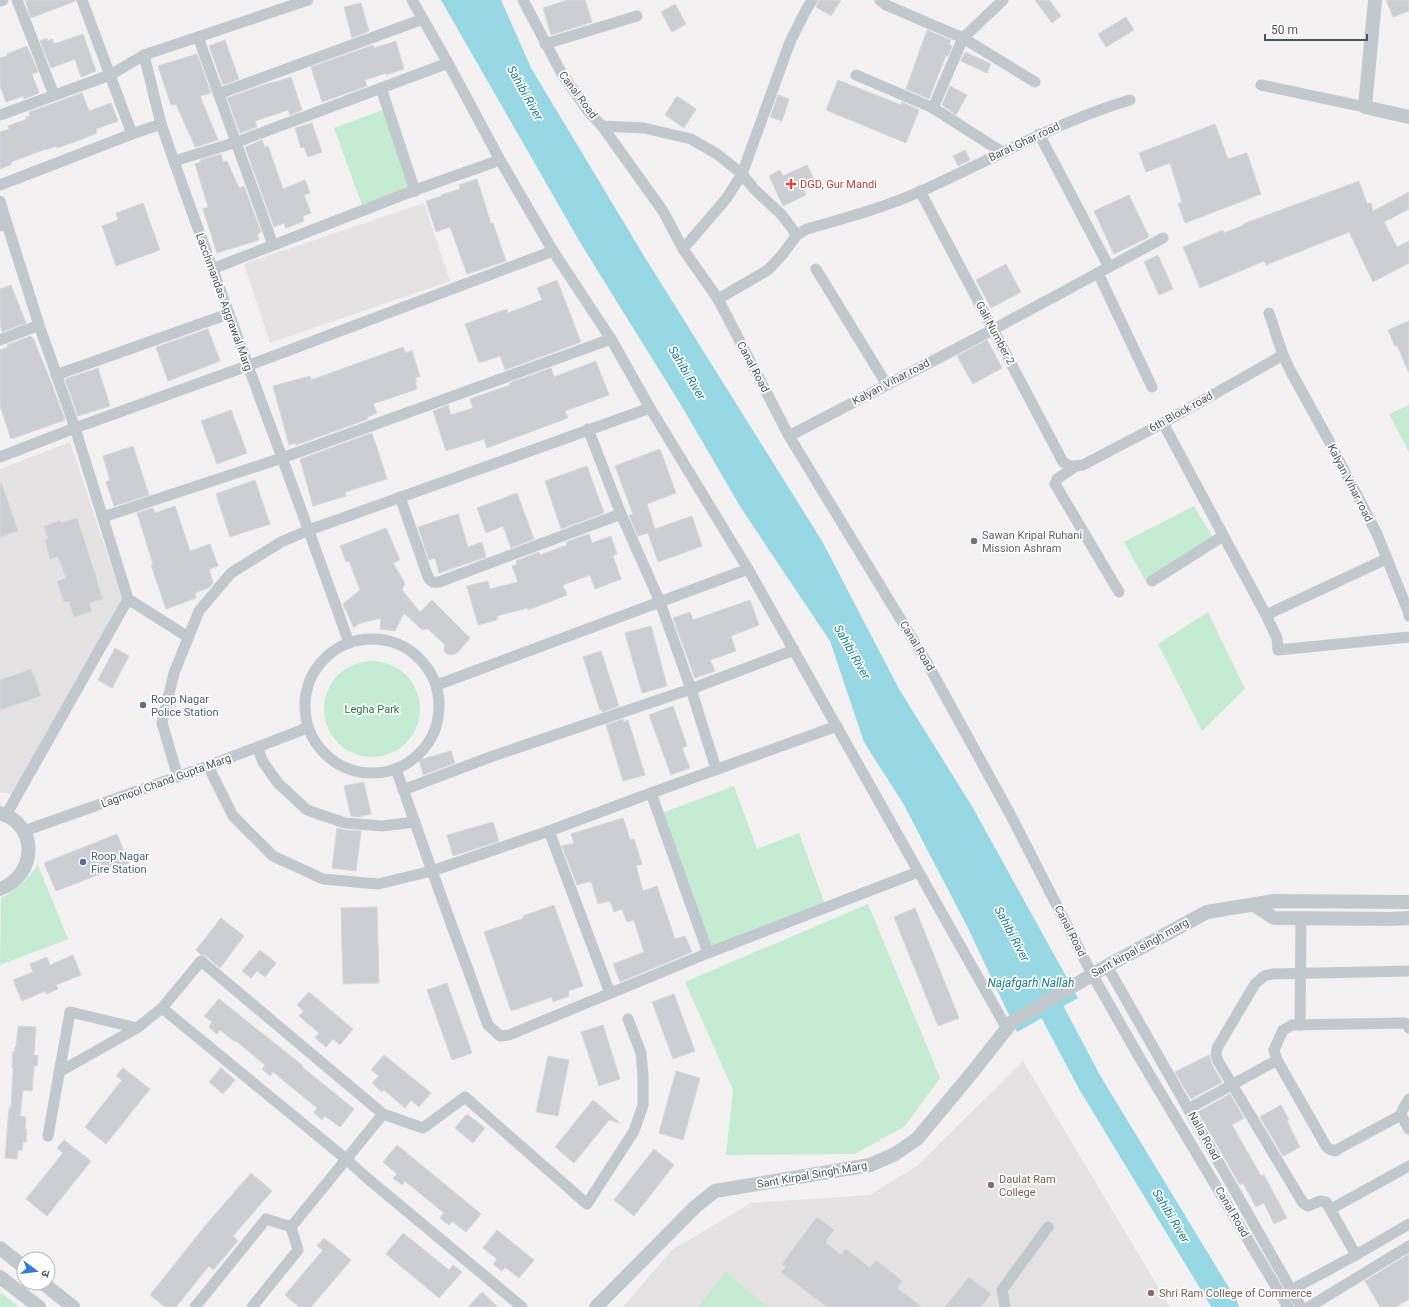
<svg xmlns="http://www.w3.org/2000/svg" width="1409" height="1307" viewBox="0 0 1409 1307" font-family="Roboto,'Noto Sans Devanagari',sans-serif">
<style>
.education{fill:#e4e2e3}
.green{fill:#c5ecd2}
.water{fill:#97d8e4}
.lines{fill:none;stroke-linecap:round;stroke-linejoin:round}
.river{stroke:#97d8e4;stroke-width:25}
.building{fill:#ccced3;stroke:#d6d8dc}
.minor{stroke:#c1c9ce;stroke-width:11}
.tertiary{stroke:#c1c9ce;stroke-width:14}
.health-dot{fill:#e0444e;stroke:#fff;stroke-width:1.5}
.worship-dot{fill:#6b7280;stroke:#fff;stroke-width:1.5}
.service-dot{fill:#5c6f8a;stroke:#fff;stroke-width:1.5}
.education-dot{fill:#8d6e63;stroke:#fff;stroke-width:1.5}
.labels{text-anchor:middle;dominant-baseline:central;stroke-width:3.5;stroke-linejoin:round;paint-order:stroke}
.street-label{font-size:11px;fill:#4b555d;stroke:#fff}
.health-label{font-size:11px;fill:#be3a42;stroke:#fff;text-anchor:start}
.worship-label{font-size:11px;fill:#5b616d;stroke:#fff;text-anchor:start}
.service-label{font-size:11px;fill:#4e5e75;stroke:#fff;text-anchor:start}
.park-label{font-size:11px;fill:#217849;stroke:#fff}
.education-label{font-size:11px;fill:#785e54;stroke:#fff;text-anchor:start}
.water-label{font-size:12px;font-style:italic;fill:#1a7e91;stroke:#fff}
</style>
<rect width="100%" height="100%" fill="#f3f1f1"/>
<g class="education">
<polygon points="424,203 450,281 270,343 244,264"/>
<polygon points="70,442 122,598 12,794 0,792 0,469"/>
<polygon points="1023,1061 1170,1307 623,1307 672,1250 751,1203 870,1195 918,1165"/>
</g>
<g class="green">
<polygon points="383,110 410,187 362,205 334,128"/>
<polygon points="1409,405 1409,452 1389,414"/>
<polygon points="1194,506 1218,546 1146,582 1124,542"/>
<polygon points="1208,612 1245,689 1202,731 1158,644"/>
<circle cx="372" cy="709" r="48"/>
<polygon points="734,786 757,849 799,833 826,907 711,949 662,813"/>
<path d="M38,865L68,939L0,965L1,898C19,889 26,881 38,865Z"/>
<polygon points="868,904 940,1078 905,1126 855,1154 726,1155 733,1090 685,982"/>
<polygon points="726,1272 768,1307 698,1307"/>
<polygon points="0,1292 19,1307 0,1307"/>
</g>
<polygon class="water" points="441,0 501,0 531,68 644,256 822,541 899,689 973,808 1078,998 1017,1032 967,926 904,805 864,742 830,641 741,508 681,405 581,244"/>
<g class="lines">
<polyline class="river" points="1037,983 1090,1083 1226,1307"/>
</g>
<g class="building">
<polygon points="25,0 75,0 75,1 31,18"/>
<polygon points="568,0 585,0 592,22 551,35 543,8"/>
<polygon points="819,0 841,0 831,16 816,7"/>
<polygon points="1035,0 1049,0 1061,16 1052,23"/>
<polygon points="1386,0 1409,0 1409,11 1393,17"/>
<polygon points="361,3 369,31 352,38 344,7"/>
<polygon points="675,4 686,24 672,32 661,12"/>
<polygon points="1126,17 1134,30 1106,47 1098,34"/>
<polygon points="927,30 951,40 949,44 952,46 948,56 946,55 929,99 906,89"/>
<polygon points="83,34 96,71 81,77 75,59 51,68 40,41 47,38 48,41 52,39 54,44"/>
<polygon points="225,40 239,79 223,85 209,46"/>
<polygon points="396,41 404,69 386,75 386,73 365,80 367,86 322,102 311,67 373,45 374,48"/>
<polygon points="27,46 38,72 32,74 39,93 24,99 23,96 6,102 0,86 0,58 7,56 7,54"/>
<polygon points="965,52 991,64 987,73 961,61"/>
<polygon points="197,54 211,93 200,96 218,140 195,147 176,104 171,105 158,66"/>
<polygon points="291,77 302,110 290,115 288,110 255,121 257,127 240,133 227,98 272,82 272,83"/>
<polygon points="838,80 901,105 902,102 919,110 906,143 826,110"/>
<polygon points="950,86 967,95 956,115 942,105"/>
<polygon points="82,93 89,111 111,103 118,121 96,129 97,133 77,141 57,148 56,146 46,150 46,149 11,162 12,164 0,169 0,132 9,129 8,126 27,119 26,117 30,116 29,112"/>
<polygon points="778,95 789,99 782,121 770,117"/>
<polygon points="677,96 696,109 684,128 665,115"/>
<polygon points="312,123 322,152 308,157 304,147 301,148 295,128"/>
<polygon points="1215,124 1228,159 1247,153 1261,194 1185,223 1178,204 1182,202 1170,163 1146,172 1139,153"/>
<polygon points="262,140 265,148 268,146 283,189 305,180 310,193 304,195 311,213 303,216 304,221 286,228 284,223 274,227 245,147"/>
<polygon points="965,150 970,160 958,166 953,156"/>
<polygon points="221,154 223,162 227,161 239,188 244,186 261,232 257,234 259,240 217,253 203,209 208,207 195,164 201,162 200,160"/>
<polygon points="807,165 815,181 802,187 806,195 783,206 769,176 780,170 783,176"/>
<polygon points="477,179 491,224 493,223 506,261 467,274 450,227 436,232 426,201 442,196 441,195 460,189 459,185"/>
<polygon points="1359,181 1367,204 1371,203 1373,211 1409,192 1409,209 1384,222 1397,247 1409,241 1409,263 1373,282 1349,232 1266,265 1264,261 1200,288 1183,247 1223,230 1224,233 1244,225 1243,224"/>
<polygon points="1129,195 1149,237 1114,254 1094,211"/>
<polygon points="143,203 160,250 116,266 102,226 118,220 116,213"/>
<polygon points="1158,255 1173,289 1159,295 1144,262"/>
<polygon points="1006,264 1021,292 991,308 976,280"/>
<polygon points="557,280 581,342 505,370 500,356 479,363 465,324 507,309 508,313 542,300 537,288"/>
<polygon points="11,285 26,323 2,332 0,325 0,289"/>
<polygon points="1409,321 1409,373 1397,345 1395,346 1388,330"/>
<polygon points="208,329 220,361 168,381 156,347"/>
<polygon points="31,336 32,339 33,338 51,382 65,420 11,439 0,406 0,350 8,347 7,345"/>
<polygon points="987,340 1002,368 973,384 957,356"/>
<polygon points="403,347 405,353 412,351 420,376 415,378 417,381 415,382 417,389 373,404 377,413 367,417 368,419 296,445 295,443 289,445 273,386 310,376 311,380"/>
<polygon points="596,361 609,395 565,411 568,418 487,448 484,439 446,451 433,411 448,405 451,415 473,408 470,399 510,385 509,383 551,368 554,377"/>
<polygon points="98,368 110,406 78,416 65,379"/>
<polygon points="231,410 247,453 217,464 201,421"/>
<polygon points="372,433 387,479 345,492 346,496 313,506 300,459"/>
<polygon points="133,446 149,495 114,506 106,482 110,480 103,456"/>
<polygon points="660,449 676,493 647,504 655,529 692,516 702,546 658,562 648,533 638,536 629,515 633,514 615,466"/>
<polygon points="587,466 604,513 561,529 545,481"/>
<polygon points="255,480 270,524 230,537 216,494"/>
<polygon points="0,484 2,484 18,531 0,537"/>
<polygon points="517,493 534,539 511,548 503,526 486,533 477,508"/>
<polygon points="175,506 190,551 210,544 218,566 209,569 213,583 210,587 195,593 196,598 166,609 151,565 153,564 137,513 153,508 155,513"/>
<polygon points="458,514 468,547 482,542 486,557 439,573 435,558 429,560 418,527"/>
<polygon points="77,518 103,599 89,603 92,611 74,617 69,601 64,602 57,581 66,578 58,556 50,559 45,540 48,539 44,526 60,521 61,523"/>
<polygon points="386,528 400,560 393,563 405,583 402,590 420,612 432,600 470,638 459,651 455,654 449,655 444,651 445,645 428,629 421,629 404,613 395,631 380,629 381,618 358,624 354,628 343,604 360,590 349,561 346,562 340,546"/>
<polygon points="589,534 592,543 611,536 617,554 613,556 621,579 595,589 590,575 563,585 567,595 528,610 527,608 497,616 497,620 478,625 467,586 488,581 490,589 518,582 512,566 517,564 516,561 539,552 540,555 567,545 566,542"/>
<polygon points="750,600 759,625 731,636 736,651 710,660 715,671 695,678 673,618 690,612 693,620"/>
<polygon points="651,626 667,686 642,693 625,633"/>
<polygon points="115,648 129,656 112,688 98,680"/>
<polygon points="601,651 619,706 602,712 602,709 600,710 583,657"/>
<polygon points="31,669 41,696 0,710 0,680"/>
<polygon points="673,706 687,746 682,748 690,768 671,775 649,715"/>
<polygon points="623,719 624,722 628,720 645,775 623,781 606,725"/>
<polygon points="451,751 455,763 423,775 419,760"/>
<polygon points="364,782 371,814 362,816 362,817 351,816 344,786"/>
<polygon points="623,818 630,840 634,839 642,864 636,866 643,891 657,886 675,939 685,936 692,952 620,982 613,964 644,952 634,920 627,922 622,909 614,912 610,901 598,904 591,881 577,885 562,846 574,843 571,834"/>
<polygon points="493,822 499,841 453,856 447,835"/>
<polygon points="337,828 344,830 361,831 356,871 332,868"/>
<polygon points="117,834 129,863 56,891 44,863"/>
<polygon points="554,905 583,986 568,991 569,996 553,1002 552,997 511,1011 484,932 524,918 523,916"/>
<polygon points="377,907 379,983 343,984 341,908"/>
<polygon points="915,908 959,1018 938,1026 894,917"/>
<polygon points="221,918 244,936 220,968 206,956 200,954 196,950"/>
<polygon points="260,950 276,963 265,977 257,971 251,978 242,971"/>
<polygon points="73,955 81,975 56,985 58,989 46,994 45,991 22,1001 13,980 33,972 30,964 47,957 50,965"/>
<polygon points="447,983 472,1053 452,1060 427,990"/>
<polygon points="309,992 353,1029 340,1045 333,1039 326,1047 315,1038 319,1033 299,1016 304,1011 297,1005"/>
<polygon points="674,994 695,1051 673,1059 652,1002"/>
<polygon points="219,999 302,1065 302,1067 354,1109 340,1127 325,1116 322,1120 314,1113 317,1108 273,1072 270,1076 262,1069 265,1065 236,1041 235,1042 220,1030 217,1034 209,1027 212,1022 204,1016"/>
<polygon points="603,1025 620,1079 599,1086 581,1032"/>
<polygon points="18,1026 36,1027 34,1055 38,1056 37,1066 34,1066 32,1091 23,1090 20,1116 26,1117 25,1129 27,1129 26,1142 23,1142 22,1150 18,1150 17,1159 5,1158 9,1108 11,1108 13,1069 12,1068 13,1051 15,1052 15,1047 16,1047"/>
<polygon points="384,1055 431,1093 419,1107 411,1100 405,1108 384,1090 382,1092 372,1083 379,1076 371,1070"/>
<polygon points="1209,1055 1212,1065 1222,1082 1191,1099 1175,1072"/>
<polygon points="548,1056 569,1060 558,1116 536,1112"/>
<polygon points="123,1068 150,1089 106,1144 85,1127 122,1080 116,1076"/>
<polygon points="221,1068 235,1080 223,1094 209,1082"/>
<polygon points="676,1071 700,1078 683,1140 659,1133"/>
<polygon points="1230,1094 1244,1118 1232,1125 1261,1176 1264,1175 1287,1218 1274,1224 1264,1203 1256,1207 1243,1183 1240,1185 1198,1112"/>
<polygon points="593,1100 620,1123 609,1120 574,1163 555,1147"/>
<polygon points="1281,1105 1289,1120 1287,1121 1300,1147 1283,1156 1260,1117"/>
<polygon points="467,1114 485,1128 473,1143 455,1128"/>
<polygon points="64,1140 91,1161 47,1216 26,1199 63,1153 57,1148"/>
<polygon points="397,1145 481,1214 466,1232 452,1221 449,1225 440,1218 444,1213 405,1181 402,1185 393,1178 397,1174 383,1162"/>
<polygon points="654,1149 674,1165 634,1216 614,1200"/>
<polygon points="251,1173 272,1191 233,1236 238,1241 213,1270 209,1266 176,1307 165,1307 150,1295 205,1226"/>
<polygon points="817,1217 834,1230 825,1242 841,1255 846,1249 870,1268 876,1260 902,1281 897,1288 922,1307 827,1307 781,1272 786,1267 782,1264"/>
<polygon points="497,1230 534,1260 519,1278 505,1267 502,1271 493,1264 497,1259 483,1248"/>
<polygon points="403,1233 449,1270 453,1265 462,1272 439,1298 386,1254"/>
<polygon points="324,1238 351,1260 311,1307 299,1307 285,1295 323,1250 317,1246"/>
<polygon points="1409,1254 1409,1299 1396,1307 1380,1307 1365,1281"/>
<polygon points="969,1277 991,1294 981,1307 945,1307"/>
<polygon points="482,1292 498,1307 468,1307"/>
</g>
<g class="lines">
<g class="minor">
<polyline points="17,0 54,95"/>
<path d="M82,0L132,134L161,124C221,298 288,469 349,643"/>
<polyline points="523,0 562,74 588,111 602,126 663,211 683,249 718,299 789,436 926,661 1010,814 1092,974 1138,1055 1288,1307"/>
<polyline points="880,0 886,5 963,38 1035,82"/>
<polyline points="0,1 3,0"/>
<polyline points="198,37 273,245"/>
<polyline points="545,44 637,16"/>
<polyline points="144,55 161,124"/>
<polyline points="856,75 933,108 1002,152"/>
<polyline points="1261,85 1365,107"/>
<polyline points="381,88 415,191"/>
<polyline points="218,94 423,19"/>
<polyline points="933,108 963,38 1003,0"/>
<polyline points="0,115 110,75 144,55 308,0"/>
<polyline points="602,126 644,128 691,139 717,154 742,174 754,189 781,214 797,235"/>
<polyline points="1039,134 1109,267"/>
<polyline points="174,161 237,142 448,63"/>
<polyline points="0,185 132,134"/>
<polyline points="920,191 1063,462 1070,466 1076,466"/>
<polyline points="0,201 7,224 0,226"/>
<polyline points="683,249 726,199 742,174 790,42 805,12 812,0"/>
<polyline points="212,269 418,189 500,160"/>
<polyline points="816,269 887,385"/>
<polyline points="1098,273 1152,387"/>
<path d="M718,299L768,270L782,255L797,235L807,229C845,218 883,208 919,192C989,161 1056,122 1130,100"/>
<polyline points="1269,313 1283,355 1291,372 1328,439 1377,534 1408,611 1409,616"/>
<polyline points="0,340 39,325"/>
<polyline points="56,375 228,314"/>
<polyline points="650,408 748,569"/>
<polyline points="1163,423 1266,615 1277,638 1278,650 1409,637"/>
<polyline points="588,429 621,514 660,602 691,689 716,769"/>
<polyline points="789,436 994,329 1163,238"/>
<polyline points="0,457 75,428 39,325 7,224"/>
<path d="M400,497L428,577C431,582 433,583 439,582L621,514"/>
<polyline points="103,517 282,458 611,339"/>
<polyline points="1152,581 1223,536"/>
<polyline points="1119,592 1055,484 1057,479 1076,466 1083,465 1163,423 1283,355"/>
<polyline points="1266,615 1386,559"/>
<polyline points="188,637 128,599 75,428 247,366 553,251"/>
<circle cx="372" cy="706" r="67"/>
<polyline points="437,685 748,569 1006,1027"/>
<polyline points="837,726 651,793 549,831 432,871 488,1025 500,1036 509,1035 708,953 918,872"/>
<polyline points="257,747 263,762 278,783 307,810 345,823 382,826 415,822"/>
<polyline points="208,766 233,816 273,856 323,879 378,884 432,871 396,769"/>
<polyline points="178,777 162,723 174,673 199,611 231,573 281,542 309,530 650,408 611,339 553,251 500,160 448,63 412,0"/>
<polyline points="403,790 493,756 691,689 794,650"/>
<polyline points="651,793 708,953"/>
<polyline points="6,815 128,599"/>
<polyline points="24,831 208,766 307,728"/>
<polyline points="549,831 610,993"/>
<polyline points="1107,966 1301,1307"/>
<polyline points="162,1008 346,1159 367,1178 522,1307"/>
<polyline points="1300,1025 1301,918"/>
<polyline points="59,1072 137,1028"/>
<polyline points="1409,1099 1403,1109 1401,1115 1409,1129"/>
<polyline points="1188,1109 1277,1060"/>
<polyline points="383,1114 423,1128 465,1097 587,1204 634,1131 643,1105 643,1075 641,1053 628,1019"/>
<polyline points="1401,1115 1340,1148 1335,1151 1329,1149 1326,1146 1277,1060 1274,1050 1283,1030 1292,1025 1404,1023 1407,1024 1409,1028"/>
<polyline points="48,1136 70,1012 137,1028 162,1008 201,961 383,1114 291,1227 298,1250 252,1307"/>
<polyline points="1331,1209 1409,1166"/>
<polyline points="1356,1255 1326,1202 1320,1201 1308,1206 1303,1203 1218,1061 1216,1055 1217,1048 1255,984 1264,976 1272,974 1409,971"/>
<polyline points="1291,1290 1356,1255 1409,1224"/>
<polyline points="195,1307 266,1219 291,1227"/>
<polyline points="1005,1307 1002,1290 1048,1227"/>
<polyline points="1309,1307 1409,1246"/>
</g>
<g class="tertiary">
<polyline points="1375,0 1365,107 1409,117"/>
<path d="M0,813C39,825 37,875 0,889"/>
<polyline points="1254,905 1274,918 1392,919 1409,918"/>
<polyline points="0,1248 24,1267"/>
<polyline points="0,1277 39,1307"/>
<polyline points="43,1283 73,1307"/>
<polyline points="596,1307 695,1207 715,1191 870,1165 895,1154 917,1139 971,1074 1012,1022 1107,966 1207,912 1274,901 1409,902"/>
</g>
</g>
<path class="health-dot" d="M789 178h4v4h4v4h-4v4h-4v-4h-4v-4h4z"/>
<circle class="worship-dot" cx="974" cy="541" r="4"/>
<g class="service-dot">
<circle cx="143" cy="705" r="4"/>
<circle cx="83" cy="862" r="4"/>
</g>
<g class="education-dot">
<circle cx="991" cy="1185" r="4"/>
<circle cx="1151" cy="1293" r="4"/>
</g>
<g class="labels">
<g class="street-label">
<text transform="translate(578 95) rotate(53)">Canal Road</text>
<text transform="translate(1024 142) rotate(-25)">Barat Ghar road</text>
<text transform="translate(224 302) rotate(70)">Lacchmandas Aggrawal Marg</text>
<text transform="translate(995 333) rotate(62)">Gali Number 2</text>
<text transform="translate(753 367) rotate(62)">Canal Road</text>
<text transform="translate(891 382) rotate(-28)">Kalyan Vihar road</text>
<text transform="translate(1181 412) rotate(-29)">6th Block road</text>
<text transform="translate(1350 483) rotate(63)">Kalyan Vihar road</text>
<text transform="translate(917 646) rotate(59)">Canal Road</text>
<text transform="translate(166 781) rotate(-20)">Lagmool Chand Gupta Marg</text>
<text transform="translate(1070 931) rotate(63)">Canal Road</text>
<text transform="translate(1140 948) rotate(-29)">Sant kirpal singh marg</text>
<text transform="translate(1204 1136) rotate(61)">Nalla Road</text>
<text transform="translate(812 1175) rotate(-10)">Sant Kirpal Singh Marg</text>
<text transform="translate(1232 1212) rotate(60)">Canal Road</text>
</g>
<g class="health-label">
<text x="800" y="184">DGD, Gur Mandi</text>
</g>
<g class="worship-label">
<text x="982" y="535">Sawan Kripal Ruhani<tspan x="982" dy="13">Mission Ashram</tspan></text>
</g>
<g class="service-label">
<text x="151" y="699">Roop Nagar<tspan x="151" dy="13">Police Station</tspan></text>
<text x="91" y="856">Roop Nagar<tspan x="91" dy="13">Fire Station</tspan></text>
</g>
<g class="park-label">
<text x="372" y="709">Legha Park</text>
</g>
<g class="education-label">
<text x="999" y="1179">Daulat Ram<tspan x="999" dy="13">College</tspan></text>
<text x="1159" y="1293">Shri Ram College of Commerce</text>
</g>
<g class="water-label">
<text transform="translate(525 93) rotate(61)">Sahibi River</text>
<text transform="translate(687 373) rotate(59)">Sahibi River</text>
<text transform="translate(852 652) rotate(60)">Sahibi River</text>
<text transform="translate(1012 934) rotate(62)">Sahibi River</text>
<text x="1031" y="983">Najafgarh Nallah</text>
<text transform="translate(1171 1216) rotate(59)">Sahibi River</text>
</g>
</g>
<g transform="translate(36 1271) rotate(105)"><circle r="19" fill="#ffffff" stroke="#b7bbbe"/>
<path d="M0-3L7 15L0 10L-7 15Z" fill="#2c7dd3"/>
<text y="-6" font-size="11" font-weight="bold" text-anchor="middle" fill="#4b555d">उ</text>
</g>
<path d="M1265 34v6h102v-6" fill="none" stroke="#4b555d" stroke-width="2"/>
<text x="1271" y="34" font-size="12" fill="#4b555d" stroke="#ffffff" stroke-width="3" paint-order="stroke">50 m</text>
</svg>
